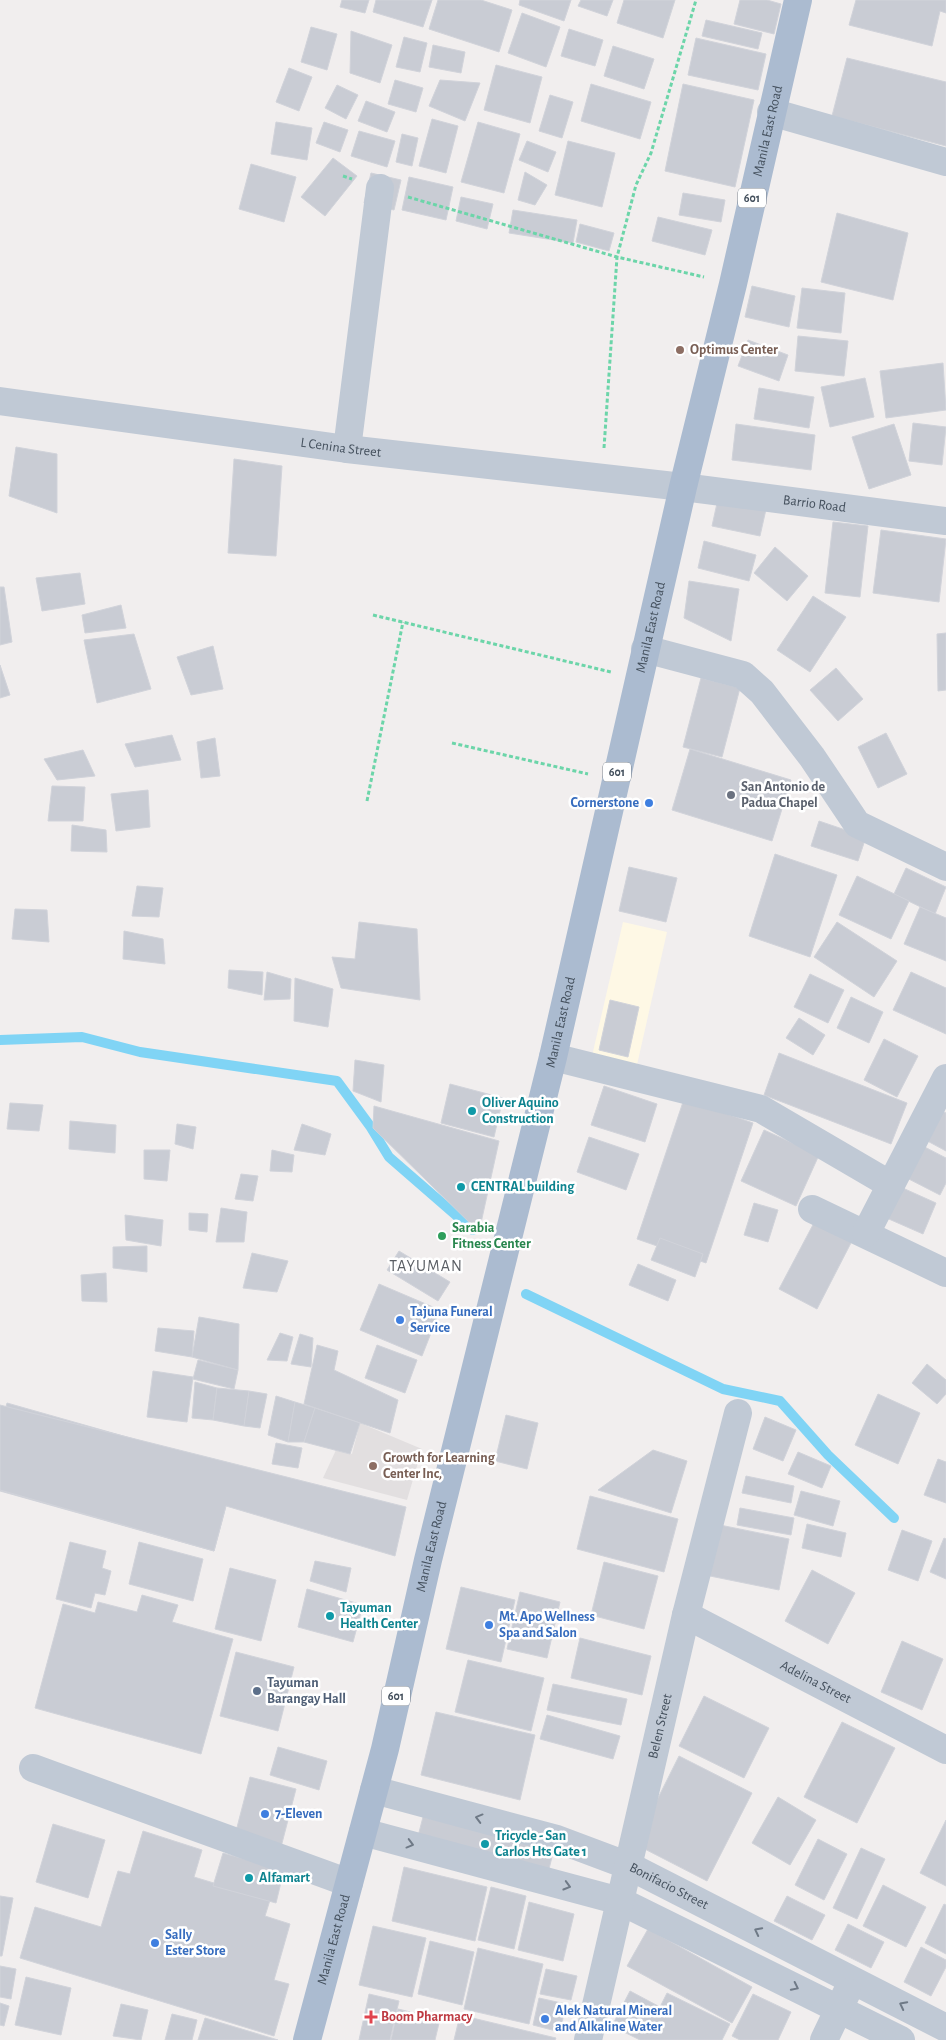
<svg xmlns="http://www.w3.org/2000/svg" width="946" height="2040" viewBox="0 0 946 2040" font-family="'Alegreya Sans',sans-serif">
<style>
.commercial{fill:#fef8e5}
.education{fill:#e2dfe0}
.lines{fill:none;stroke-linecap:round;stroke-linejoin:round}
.stream{stroke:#80d4f5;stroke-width:10}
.building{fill:#c9ccd4;stroke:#d1d3da}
.path{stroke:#6cd5a9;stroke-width:3;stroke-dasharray:4 2.5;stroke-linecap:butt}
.minor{stroke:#c0c9d5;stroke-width:28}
.major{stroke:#abbbd0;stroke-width:28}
.oneway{stroke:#6f7a87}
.education-dot{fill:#8d6e63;stroke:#fff;stroke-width:2}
.worship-dot{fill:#6b7280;stroke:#fff;stroke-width:2}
.shop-dot{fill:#3f7fe0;stroke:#fff;stroke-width:2}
.culture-dot{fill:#0f9aa8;stroke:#fff;stroke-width:2}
.leisure-dot{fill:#2e9e5b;stroke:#fff;stroke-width:2}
.service-dot{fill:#5c6f8a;stroke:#fff;stroke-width:2}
.health-dot{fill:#e0444e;stroke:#fff;stroke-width:2}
.labels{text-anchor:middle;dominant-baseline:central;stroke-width:5;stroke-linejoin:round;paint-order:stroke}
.shield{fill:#fff;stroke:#7c848e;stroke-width:1}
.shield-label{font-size:12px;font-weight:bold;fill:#44505d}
.street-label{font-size:14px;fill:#44505d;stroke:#fff}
.education-label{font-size:14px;font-weight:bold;fill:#785e54;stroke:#fff;text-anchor:start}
.worship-label{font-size:14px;font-weight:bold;fill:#5b616d;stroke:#fff;text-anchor:start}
.shop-label{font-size:14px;font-weight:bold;fill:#366cbe;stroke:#fff;text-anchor:start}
.culture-label{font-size:14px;font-weight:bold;fill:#0d838f;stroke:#fff;text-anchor:start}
.leisure-label{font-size:14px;font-weight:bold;fill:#27864d;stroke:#fff;text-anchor:start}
.service-label{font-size:14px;font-weight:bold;fill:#4e5e75;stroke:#fff;text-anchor:start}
.health-label{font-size:14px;font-weight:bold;fill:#be3a42;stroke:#fff;text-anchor:start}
.quarter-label{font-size:16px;letter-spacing:1px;fill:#5a5e64;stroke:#fff}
</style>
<rect width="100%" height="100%" fill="#f1eeee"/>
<polygon class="commercial" points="623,922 667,932 637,1065 592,1056"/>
<polygon class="education" points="360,1423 422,1449 407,1500 323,1478 336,1450 352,1454"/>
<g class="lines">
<g class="stream">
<polyline points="0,1040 82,1037 140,1052 337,1081 370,1126 389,1157 473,1230"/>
<polyline points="526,1294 723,1389 780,1401 828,1455 894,1518"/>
</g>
</g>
<g class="building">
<polygon points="342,0 369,0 365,13 340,7"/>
<polygon points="376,0 432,0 423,27 373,12"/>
<polygon points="438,0 481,0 512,10 499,52 429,29"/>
<polygon points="520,0 571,0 564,21 519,5"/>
<polygon points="581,0 613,0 607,16 578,6"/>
<polygon points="624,0 675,0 663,38 617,23"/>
<polygon points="740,0 767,0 781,4 774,34 734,24"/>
<polygon points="856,0 946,0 946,13 940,11 932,46 849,25"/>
<polygon points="522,13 560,27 546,67 508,53"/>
<polygon points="706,20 762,33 758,49 702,36"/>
<polygon points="311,27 337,34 327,70 301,62"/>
<polygon points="569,29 603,40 595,66 561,56"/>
<polygon points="351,31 392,45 380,83 350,73"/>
<polygon points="404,37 427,43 420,72 396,67"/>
<polygon points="696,38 766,54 758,90 688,75"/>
<polygon points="433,45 465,52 461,73 429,67"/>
<polygon points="613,46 654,59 644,89 604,76"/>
<polygon points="847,58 946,82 946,146 832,116"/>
<polygon points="496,65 542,77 530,123 484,110"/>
<polygon points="289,68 312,77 299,111 276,102"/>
<polygon points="395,80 423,88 416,112 388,104"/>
<polygon points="440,80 480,83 465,121 429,106"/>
<polygon points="591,84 651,102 640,139 581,121"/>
<polygon points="683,84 754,100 735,187 665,171"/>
<polygon points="337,85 358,95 346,119 325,108"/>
<polygon points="550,95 573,102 562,138 539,131"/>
<polygon points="366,101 395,112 387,132 358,121"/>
<polygon points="432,119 458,126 446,173 419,166"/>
<polygon points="276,122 312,128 307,160 271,154"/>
<polygon points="324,122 348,130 340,152 316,143"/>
<polygon points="478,122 520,134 504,193 461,182"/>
<polygon points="359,131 395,141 387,167 351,156"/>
<polygon points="402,134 418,138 412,166 396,162"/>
<polygon points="527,141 556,152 548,172 519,160"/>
<polygon points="568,141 615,153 602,207 555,195"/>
<polygon points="333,158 357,176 325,216 301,197"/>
<polygon points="251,164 296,177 284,222 239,209"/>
<polygon points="525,172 547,185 535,205 518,200"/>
<polygon points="371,173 401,180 394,210 364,203"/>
<polygon points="409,177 453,187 446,220 402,210"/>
<polygon points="683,193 725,200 721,222 679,215"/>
<polygon points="461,197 493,204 487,229 456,221"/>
<polygon points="513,210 577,220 573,243 509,233"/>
<polygon points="837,213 908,233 893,300 821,282"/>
<polygon points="658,217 712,230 705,255 652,241"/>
<polygon points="580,224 614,233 609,251 576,242"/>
<polygon points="752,286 795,296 789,327 745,317"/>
<polygon points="802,288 845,293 841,333 797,328"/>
<polygon points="798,336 848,341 844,376 795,371"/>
<polygon points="748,340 788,355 779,381 738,366"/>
<polygon points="943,363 946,410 886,418 880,371"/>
<polygon points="865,378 874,417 830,427 821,387"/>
<polygon points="759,388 814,397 809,428 754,419"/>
<polygon points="913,423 946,427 942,465 909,461"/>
<polygon points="736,424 815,435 811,470 732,460"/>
<polygon points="894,424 911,475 869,489 852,437"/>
<polygon points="16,447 57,454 57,513 9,496"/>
<polygon points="234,459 282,466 276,556 228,553"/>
<polygon points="719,494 767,505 760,536 712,526"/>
<polygon points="833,522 868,526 860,597 825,593"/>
<polygon points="881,530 946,539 939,602 873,593"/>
<polygon points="704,541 756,555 749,581 698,568"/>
<polygon points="775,547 808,576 787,601 754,573"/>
<polygon points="80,573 85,604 42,611 36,578"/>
<polygon points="689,581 739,589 731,641 684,618"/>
<polygon points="0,587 4,587 12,642 0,645"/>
<polygon points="813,596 846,617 810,672 777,650"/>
<polygon points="121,605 126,628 85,633 82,615"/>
<polygon points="946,633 946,690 938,691 937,634"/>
<polygon points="134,634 151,689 97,703 84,640"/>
<polygon points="213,646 223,689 191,695 177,657"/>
<polygon points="0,665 10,695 0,698"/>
<polygon points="836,668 863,699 838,721 810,690"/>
<polygon points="701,678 740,688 722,757 683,747"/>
<polygon points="886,733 907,774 878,788 858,747"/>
<polygon points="172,735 181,760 135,767 125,744"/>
<polygon points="215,738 220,776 201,778 197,742"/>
<polygon points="690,749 791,780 772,841 672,810"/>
<polygon points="83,750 95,776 57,780 44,759"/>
<polygon points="52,786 85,787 83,821 48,821"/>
<polygon points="148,790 150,827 116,831 111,794"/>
<polygon points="819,821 866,837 858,861 811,846"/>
<polygon points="72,825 106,830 107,852 71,851"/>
<polygon points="775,854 837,875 810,957 749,936"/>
<polygon points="629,867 677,878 666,922 619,911"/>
<polygon points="906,868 946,887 935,914 894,894"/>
<polygon points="857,876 909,901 891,939 839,915"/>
<polygon points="137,886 163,888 159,917 132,916"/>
<polygon points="920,907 946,918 946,961 904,944"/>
<polygon points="15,909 47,910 49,942 12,939"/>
<polygon points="359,922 417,929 420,1000 341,988 332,957 355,959"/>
<polygon points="837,922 897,961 874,997 814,957"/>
<polygon points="124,931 163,939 165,964 123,959"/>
<polygon points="229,970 263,972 262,995 228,988"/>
<polygon points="267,972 291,979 290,999 264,1000"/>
<polygon points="911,972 946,988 946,1034 893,1010"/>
<polygon points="810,974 844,990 828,1023 794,1007"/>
<polygon points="295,978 333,989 328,1027 294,1021"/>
<polygon points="851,997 883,1012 869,1043 837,1028"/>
<polygon points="610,1000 639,1007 628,1057 599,1050"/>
<polygon points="799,1018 825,1035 813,1055 786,1038"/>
<polygon points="884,1039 918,1056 897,1097 864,1080"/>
<polygon points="779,1053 907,1103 891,1144 764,1095"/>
<polygon points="355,1060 384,1065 381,1102 353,1091"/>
<polygon points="450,1084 503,1098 494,1137 441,1123"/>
<polygon points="604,1086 657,1104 645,1142 591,1125"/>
<polygon points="684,1099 753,1123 706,1263 637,1239"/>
<polygon points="10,1103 43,1105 39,1131 7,1129"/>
<polygon points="374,1106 499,1141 479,1232 373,1128"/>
<polygon points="935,1107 946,1113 946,1151 920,1137"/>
<polygon points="70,1121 116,1125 115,1153 69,1149"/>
<polygon points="177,1124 196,1127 193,1149 175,1144"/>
<polygon points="302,1124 331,1134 325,1155 294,1150"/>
<polygon points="764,1130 819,1155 796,1206 741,1181"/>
<polygon points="589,1137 639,1154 626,1190 577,1172"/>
<polygon points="915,1142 946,1158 946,1183 940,1195 899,1174"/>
<polygon points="144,1150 170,1150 167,1181 144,1179"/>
<polygon points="272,1150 294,1155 292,1172 270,1171"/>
<polygon points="241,1174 258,1176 253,1201 235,1199"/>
<polygon points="896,1185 936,1203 923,1234 882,1216"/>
<polygon points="754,1203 778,1210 768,1242 744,1235"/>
<polygon points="221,1208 247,1212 244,1242 216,1242"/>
<polygon points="189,1213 208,1214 207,1232 189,1230"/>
<polygon points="125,1215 163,1220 161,1246 126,1240"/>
<polygon points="816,1219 853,1239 817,1309 779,1289"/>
<polygon points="660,1238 703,1254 695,1277 651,1260"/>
<polygon points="147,1246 147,1272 113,1268 113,1247"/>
<polygon points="399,1251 450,1282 438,1301 387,1270"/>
<polygon points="252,1253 288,1261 277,1292 243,1288"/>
<polygon points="638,1264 676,1280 668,1301 629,1285"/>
<polygon points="106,1273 107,1302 82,1301 81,1275"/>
<polygon points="379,1284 440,1310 422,1356 360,1330"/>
<polygon points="199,1317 239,1324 238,1370 192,1357"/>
<polygon points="158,1328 194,1331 192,1357 155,1351"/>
<polygon points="280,1333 293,1337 287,1361 267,1360"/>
<polygon points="300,1334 313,1338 311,1367 291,1364"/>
<polygon points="317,1345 338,1351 334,1370 398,1400 390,1433 304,1404"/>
<polygon points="377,1345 417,1360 405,1393 365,1378"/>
<polygon points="198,1360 238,1370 234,1389 193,1379"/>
<polygon points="927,1364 946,1380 946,1394 937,1404 912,1383"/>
<polygon points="153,1371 193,1377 187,1422 147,1417"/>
<polygon points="195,1382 217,1388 213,1420 192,1418"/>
<polygon points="217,1388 249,1391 244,1426 213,1420"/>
<polygon points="249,1391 267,1394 260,1428 244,1426"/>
<polygon points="878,1394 920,1413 898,1464 855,1445"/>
<polygon points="276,1396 295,1402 288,1442 268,1435"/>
<polygon points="295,1402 315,1408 304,1442 288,1442"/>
<polygon points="7,1403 236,1468 214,1551 0,1491 0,1428"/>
<polygon points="0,1405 406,1507 395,1556 226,1506 214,1551 0,1490"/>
<polygon points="315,1408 360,1423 350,1454 304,1442"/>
<polygon points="506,1415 538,1423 527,1469 495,1461"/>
<polygon points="765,1417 796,1430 783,1461 753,1449"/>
<polygon points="276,1443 302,1448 298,1468 272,1464"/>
<polygon points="653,1450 687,1461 671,1513 598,1490"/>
<polygon points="798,1452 831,1466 822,1488 788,1474"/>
<polygon points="938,1459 946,1462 946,1503 924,1495"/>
<polygon points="746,1476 794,1486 791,1503 742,1493"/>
<polygon points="801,1491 840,1501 833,1526 794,1515"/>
<polygon points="590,1496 678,1519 664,1572 577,1549"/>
<polygon points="740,1508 794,1518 791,1535 737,1525"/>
<polygon points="715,1524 789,1539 779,1590 705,1575"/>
<polygon points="807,1524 846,1533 841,1557 802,1548"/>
<polygon points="902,1530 932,1541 918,1581 888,1570"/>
<polygon points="944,1538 946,1539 946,1579 930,1572"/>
<polygon points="70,1542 106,1551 102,1568 111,1571 105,1595 95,1593 91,1608 56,1599"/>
<polygon points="139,1542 203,1559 193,1601 129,1584"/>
<polygon points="315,1561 351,1568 346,1592 310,1581"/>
<polygon points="604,1562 658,1576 644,1629 591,1615"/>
<polygon points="230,1568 276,1580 261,1641 215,1629"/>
<polygon points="812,1570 855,1593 828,1644 785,1621"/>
<polygon points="461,1587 515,1600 501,1662 446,1649"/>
<polygon points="307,1589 363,1605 353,1642 298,1627"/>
<polygon points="520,1592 560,1602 547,1658 507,1649"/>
<polygon points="142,1595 178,1605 172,1622 233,1639 201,1754 35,1708 63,1604 95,1613 98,1602 137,1612"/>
<polygon points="580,1638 651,1656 642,1695 571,1678"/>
<polygon points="902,1641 943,1659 922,1710 881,1692"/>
<polygon points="236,1652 294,1667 278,1731 220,1716"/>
<polygon points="468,1660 544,1678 531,1731 455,1712"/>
<polygon points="553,1684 627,1699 621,1725 547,1710"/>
<polygon points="704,1696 769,1728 744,1778 679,1746"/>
<polygon points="436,1712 535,1735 520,1800 421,1775"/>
<polygon points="547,1715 620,1736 613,1759 540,1739"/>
<polygon points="842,1722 895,1748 857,1823 804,1797"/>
<polygon points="278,1747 327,1761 319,1790 270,1775"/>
<polygon points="679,1756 752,1793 707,1881 635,1844"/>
<polygon points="250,1777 296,1789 280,1851 234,1839"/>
<polygon points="778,1797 816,1820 790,1865 752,1843"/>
<polygon points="423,1817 554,1849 548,1873 417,1840"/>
<polygon points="946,1820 946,1886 920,1873"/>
<polygon points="53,1824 105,1840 88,1898 36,1882"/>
<polygon points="143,1831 202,1850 194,1877 270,1900 265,1916 290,1924 274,1980 289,1984 274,2036 20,1958 35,1907 101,1927 118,1871 130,1874"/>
<polygon points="818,1839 847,1854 824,1900 795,1885"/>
<polygon points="861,1848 885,1859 857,1919 833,1908"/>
<polygon points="223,1853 284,1870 276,1903 213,1886"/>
<polygon points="404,1867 487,1887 475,1941 392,1921"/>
<polygon points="883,1885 926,1907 906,1947 863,1926"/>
<polygon points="491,1887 526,1896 514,1949 478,1940"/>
<polygon points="0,1896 13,1898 2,1956 0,1956"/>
<polygon points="787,1896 825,1915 812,1940 774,1921"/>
<polygon points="529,1902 574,1914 563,1961 518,1950"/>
<polygon points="944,1904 946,1905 946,1954 925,1943"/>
<polygon points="848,1924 884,1942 871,1968 835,1950"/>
<polygon points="373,1926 426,1938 412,1997 359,1985"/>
<polygon points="648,1929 752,1987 732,2023 627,1966"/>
<polygon points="430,1941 474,1952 462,2005 418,1994"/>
<polygon points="921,1947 946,1960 946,1967 931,1996 904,1982"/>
<polygon points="478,1948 543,1964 529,2024 464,2009"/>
<polygon points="0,1966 16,1969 11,1999 0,1997"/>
<polygon points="546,1969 577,1976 571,2000 540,1994"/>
<polygon points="26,1977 71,1988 61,2035 15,2025"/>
<polygon points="630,1991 660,2007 667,1993 730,2024 722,2040 640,2040 612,2026"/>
<polygon points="369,1994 399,2001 390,2040 359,2040"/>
<polygon points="753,1994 791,2012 778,2040 740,2040 732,2036"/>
<polygon points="539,1998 566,2004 560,2032 533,2025"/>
<polygon points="0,2003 9,2006 4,2026 0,2025"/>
<polygon points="121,2004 148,2010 141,2040 113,2036"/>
<polygon points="398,2009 440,2019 435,2040 391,2040"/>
<polygon points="172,2014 197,2020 192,2040 165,2040"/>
<polygon points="460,2015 556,2038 555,2040 454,2040"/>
<polygon points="205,2018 278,2040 198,2040"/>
</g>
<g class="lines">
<g class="path">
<polyline points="343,176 352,179"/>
<polyline points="408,197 617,257 704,277"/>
<polyline points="604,448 617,257 636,185 651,153 696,0"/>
<polyline points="373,615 611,672"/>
<polyline points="452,743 588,774"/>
<polyline points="367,801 403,622"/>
</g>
<g class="minor">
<polyline points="771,112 946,162"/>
<path id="s1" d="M0,401L347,449L683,487L946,521"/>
<polyline points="347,449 380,188"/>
<polyline points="645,649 743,675 762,692 812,757 857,824 946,867"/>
<polyline points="553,1057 761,1109 891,1185"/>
<polyline points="812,1209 946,1273"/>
<polyline points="866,1233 946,1078"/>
<path id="s2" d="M686,1615L946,1750"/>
<polyline points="33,1768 349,1883"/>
<path id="s3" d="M374,1790L557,1839L629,1866L946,2028"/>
<polyline points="363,1832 620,1901 901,2040"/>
<path id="s4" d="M588,2040L686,1615L738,1413"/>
<polyline points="824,2040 847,1992"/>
</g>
<path class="major" id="s5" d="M307,2040L385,1749L428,1560L553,1057L683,487L733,284L798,0"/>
</g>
<defs><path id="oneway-chevron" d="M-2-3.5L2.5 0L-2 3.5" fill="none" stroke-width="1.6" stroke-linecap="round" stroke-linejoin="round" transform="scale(1.25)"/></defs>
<g class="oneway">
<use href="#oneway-chevron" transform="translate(479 1818) rotate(-165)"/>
<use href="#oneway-chevron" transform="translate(410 1844) rotate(15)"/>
<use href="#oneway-chevron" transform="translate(567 1886) rotate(16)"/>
<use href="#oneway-chevron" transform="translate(758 1931) rotate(-153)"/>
<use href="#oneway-chevron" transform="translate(795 1987) rotate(26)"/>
<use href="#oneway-chevron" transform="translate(903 2005) rotate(-153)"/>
</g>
<g class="education-dot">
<circle cx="680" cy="350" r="5"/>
<circle cx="373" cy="1466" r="5"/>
</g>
<circle class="worship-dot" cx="731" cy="795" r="5"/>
<g class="shop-dot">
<circle cx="649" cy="803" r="5"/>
<circle cx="400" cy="1320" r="5"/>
<circle cx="489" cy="1625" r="5"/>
<circle cx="265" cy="1814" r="5"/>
<circle cx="155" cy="1943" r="5"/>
<circle cx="545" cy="2019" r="5"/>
</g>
<g class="culture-dot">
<circle cx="472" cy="1111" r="5"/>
<circle cx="461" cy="1187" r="5"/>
<circle cx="330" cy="1616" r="5"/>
<circle cx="485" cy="1844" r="5"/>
<circle cx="249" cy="1878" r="5"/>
</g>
<circle class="leisure-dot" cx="442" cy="1236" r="5"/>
<circle class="service-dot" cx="257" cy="1691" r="5"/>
<path class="health-dot" d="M368.5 2009.5h5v5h5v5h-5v5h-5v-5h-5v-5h5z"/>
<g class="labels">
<g class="shield">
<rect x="738" y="188.5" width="28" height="19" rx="4"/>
<rect x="603" y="762.5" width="28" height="19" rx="4"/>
<rect x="382" y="1686.5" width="28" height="19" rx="4"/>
</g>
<g class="shield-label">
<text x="752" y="198">601</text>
<text x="617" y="772">601</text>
<text x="396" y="1696">601</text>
</g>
<g class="street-label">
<text stroke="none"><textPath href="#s5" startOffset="1964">Manila East Road</textPath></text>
<text stroke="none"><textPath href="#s1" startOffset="344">L Cenina Street</textPath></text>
<text stroke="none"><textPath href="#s1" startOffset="821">Barrio Road</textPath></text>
<text stroke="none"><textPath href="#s5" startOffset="1454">Manila East Road</textPath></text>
<text stroke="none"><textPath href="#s5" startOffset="1049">Manila East Road</textPath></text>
<text stroke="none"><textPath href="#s5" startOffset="509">Manila East Road</textPath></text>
<text stroke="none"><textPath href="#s2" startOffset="146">Adelina Street</textPath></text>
<text stroke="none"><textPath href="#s4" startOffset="322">Belen Street</textPath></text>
<text stroke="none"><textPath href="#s3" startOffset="311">Bonifacio Street</textPath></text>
<text stroke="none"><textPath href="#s5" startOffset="104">Manila East Road</textPath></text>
</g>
<g class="education-label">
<text x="690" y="350">Optimus Center</text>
<text x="383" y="1458">Growth for Learning<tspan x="383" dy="16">Center Inc,</tspan></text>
</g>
<g class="worship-label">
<text x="741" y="787">San Antonio de<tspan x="741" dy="16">Padua Chapel</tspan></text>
</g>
<g class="shop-label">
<text x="639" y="803" text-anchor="end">Cornerstone</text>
<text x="410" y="1312">Tajuna Funeral<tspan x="410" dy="16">Service</tspan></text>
<text x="499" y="1617">Mt. Apo Wellness<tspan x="499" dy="16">Spa and Salon</tspan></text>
<text x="275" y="1814">7-Eleven</text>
<text x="165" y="1935">Sally<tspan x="165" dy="16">Ester Store</tspan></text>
<text x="555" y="2011">Alek Natural Mineral<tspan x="555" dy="16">and Alkaline Water</tspan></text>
</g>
<g class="culture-label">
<text x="482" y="1103">Oliver Aquino<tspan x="482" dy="16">Construction</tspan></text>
<text x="471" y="1187">CENTRAL building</text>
<text x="340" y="1608">Tayuman<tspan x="340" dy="16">Health Center</tspan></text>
<text x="495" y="1836">Tricycle - San<tspan x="495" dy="16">Carlos Hts Gate 1</tspan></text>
<text x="259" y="1878">Alfamart</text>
</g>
<g class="leisure-label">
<text x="452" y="1228">Sarabia<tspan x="452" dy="16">Fitness Center</tspan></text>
</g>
<g class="service-label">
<text x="267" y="1683">Tayuman<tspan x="267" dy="16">Barangay Hall</tspan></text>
</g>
<g class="health-label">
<text x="381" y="2017">Boom Pharmacy</text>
</g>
<g class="quarter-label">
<text x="426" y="1266">TAYUMAN</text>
</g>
</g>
</svg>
